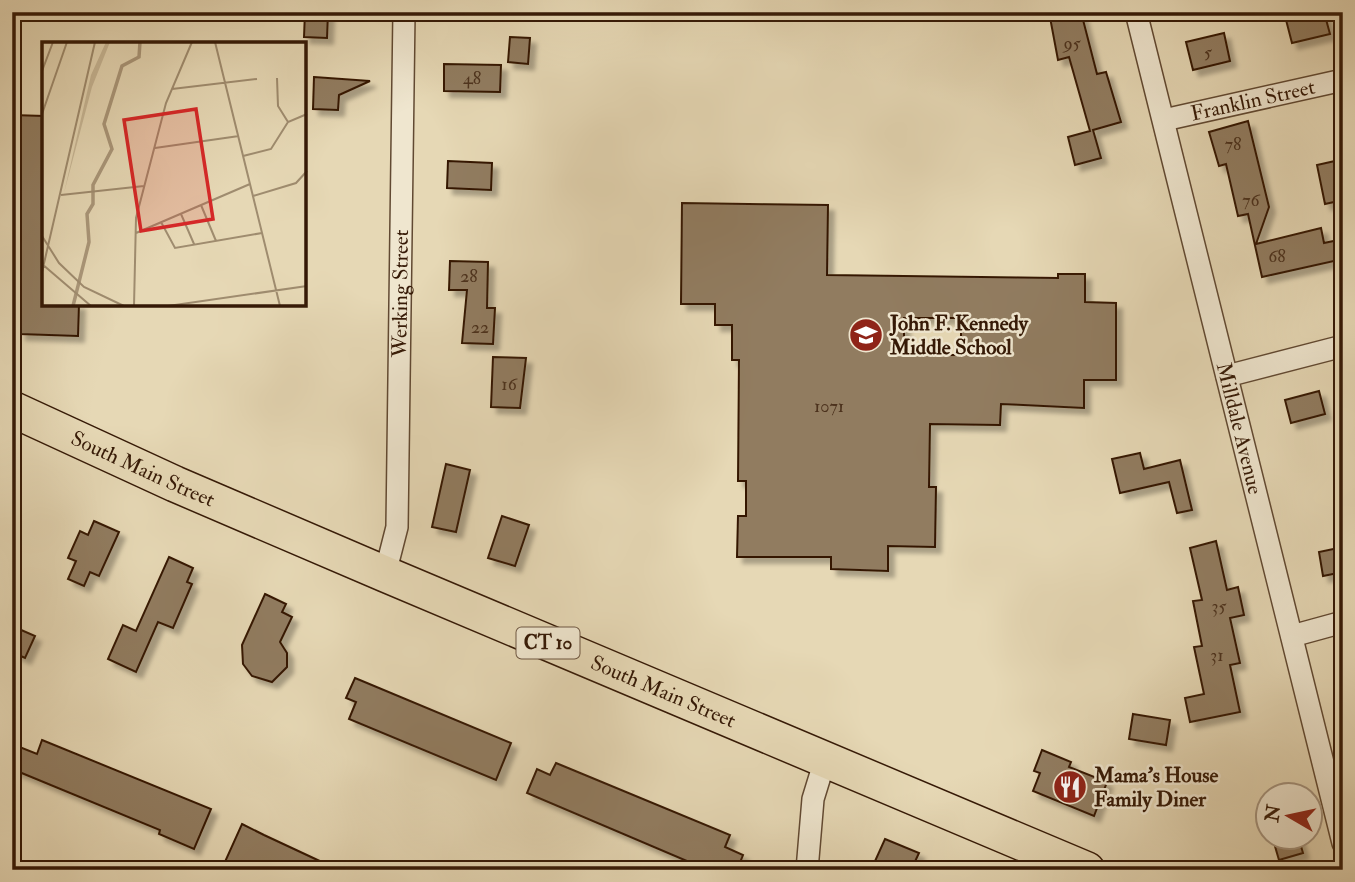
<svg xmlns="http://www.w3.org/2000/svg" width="1355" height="882" viewBox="0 0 1355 882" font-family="'IM FELL Double Pica',serif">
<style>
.building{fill:#917c61;stroke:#351906;stroke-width:2;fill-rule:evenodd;filter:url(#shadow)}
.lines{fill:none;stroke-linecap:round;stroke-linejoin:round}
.minor-casing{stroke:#614932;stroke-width:24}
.trunk-casing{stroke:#351906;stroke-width:38}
.minor{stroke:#efe6cf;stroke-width:21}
.trunk{stroke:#e6d8b5;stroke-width:35}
.labels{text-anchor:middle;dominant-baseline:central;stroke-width:5;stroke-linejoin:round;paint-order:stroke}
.number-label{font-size:18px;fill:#4c321d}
.shield{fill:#efe6cf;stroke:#6d5642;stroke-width:2}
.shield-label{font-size:19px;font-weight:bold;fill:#351906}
.street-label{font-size:21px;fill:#351906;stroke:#efe6cf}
.poi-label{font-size:21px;font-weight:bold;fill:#351906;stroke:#efe6cf;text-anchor:start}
.inset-river{fill:none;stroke:#aa977a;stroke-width:3.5}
.inset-road{fill:none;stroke:#9f8c6f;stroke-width:2}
.view{fill:#d62828;fill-opacity:0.15;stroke:#d62828;stroke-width:3.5}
.inset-edge{fill:none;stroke:#351906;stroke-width:3.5}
</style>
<defs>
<filter id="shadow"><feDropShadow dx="6" dy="6" stdDeviation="2" flood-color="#0004"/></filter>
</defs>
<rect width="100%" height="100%" fill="#e6d8b5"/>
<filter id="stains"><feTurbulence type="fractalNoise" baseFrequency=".00286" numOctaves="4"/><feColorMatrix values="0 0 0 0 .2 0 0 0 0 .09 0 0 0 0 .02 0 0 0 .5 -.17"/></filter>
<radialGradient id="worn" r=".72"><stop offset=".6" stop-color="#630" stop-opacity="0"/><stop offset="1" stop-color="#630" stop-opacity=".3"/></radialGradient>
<g class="building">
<polygon points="305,12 328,12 327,38 304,37"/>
<polygon points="1049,12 1081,12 1097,74 1106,72 1121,122 1093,130 1101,158 1075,165 1068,137 1090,131 1069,57 1058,60"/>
<polygon points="1297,12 1324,12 1330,34 1292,43 1285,16"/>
<polygon points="1224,33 1230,61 1193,70 1186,42"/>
<polygon points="510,37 530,38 528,64 508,62"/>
<polygon points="444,64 501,65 500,92 444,91"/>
<polygon points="314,77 370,81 339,95 338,110 313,109"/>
<polygon points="12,115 44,116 44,304 79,304 78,336 20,334 21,301 12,300"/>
<polygon points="1248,121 1269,207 1256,244 1321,228 1324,243 1343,239 1343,259 1262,277 1248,214 1238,216 1226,164 1219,166 1209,132"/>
<polygon points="448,161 492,163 491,190 447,188"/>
<polygon points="1335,161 1343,200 1325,204 1317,165"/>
<path d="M682,203L828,205L827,275L1058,278V274H1085V302L1116,303V380H1084V408L1001,404L1000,425L930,424L929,487H936L935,547L888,546V571L831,569V557H737L738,516H746V481H738L739,360H732V325H715V304H681ZM904,318H961V355H904Z"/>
<polygon points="450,261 488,262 487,308 495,308 493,344 462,343 467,290 449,290"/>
<polygon points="493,357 526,358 520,408 491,407"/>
<polygon points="1319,391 1325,414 1291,423 1285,400"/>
<polygon points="1140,453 1144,469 1180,460 1192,510 1177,513 1169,482 1120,493 1112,459"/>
<polygon points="446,464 470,470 456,532 432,527"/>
<polygon points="502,516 529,525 515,566 488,558"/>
<polygon points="94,521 119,532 99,576 90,572 84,586 68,579 76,561 68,558 80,531 88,535"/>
<polygon points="1216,541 1227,590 1238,587 1244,615 1230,618 1240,663 1230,665 1240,712 1190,722 1185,698 1204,694 1194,647 1202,646 1193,601 1202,600 1190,548"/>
<polygon points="1343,547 1343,572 1323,576 1319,552"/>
<polygon points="169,557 193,568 187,582 192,584 173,628 158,622 136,672 108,659 123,625 136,631"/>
<polygon points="265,594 286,604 282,612 292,617 280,642 287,653 287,667 272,682 252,676 243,664 242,645"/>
<polygon points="12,626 35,636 25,658 12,652"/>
<polygon points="355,678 511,743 496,780 349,719 356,702 346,698"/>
<polygon points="1133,714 1170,720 1166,745 1129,739"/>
<polygon points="42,740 211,809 194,849 159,834 160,830 12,769 12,744 37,754"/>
<polygon points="1042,750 1071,762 1069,767 1107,782 1094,816 1033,791 1040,773 1034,771"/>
<polygon points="556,763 730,835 725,847 743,855 737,870 708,870 527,793 537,769 550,775"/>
<polygon points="242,824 264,835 339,870 237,870 224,864"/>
<polygon points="1272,836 1298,836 1303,853 1279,860"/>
<polygon points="885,839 919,853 911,870 871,870"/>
</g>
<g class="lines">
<g class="minor-casing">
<g id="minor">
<path id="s1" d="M1136,12L1343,843"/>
<path id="s2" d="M1164,120L1343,80"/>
<polyline points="1227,376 1343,346"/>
<path id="s3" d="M385,574L397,527L404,12"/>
<polyline points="1292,636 1343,622"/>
<polyline points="807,870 813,799 825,760"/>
</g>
</g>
<g class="trunk-casing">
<g id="trunk">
<path id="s4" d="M12,409L175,484L385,574L1087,870"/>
</g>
</g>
<use href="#minor" class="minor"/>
<use href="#trunk" class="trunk"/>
</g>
<defs>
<g id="school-disc" transform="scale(1.75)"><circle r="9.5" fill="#8f2418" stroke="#efe6cf"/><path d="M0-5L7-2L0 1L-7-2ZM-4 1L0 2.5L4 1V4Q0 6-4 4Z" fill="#fff"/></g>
<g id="restaurant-disc" transform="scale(1.75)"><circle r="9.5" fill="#8f2418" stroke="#efe6cf"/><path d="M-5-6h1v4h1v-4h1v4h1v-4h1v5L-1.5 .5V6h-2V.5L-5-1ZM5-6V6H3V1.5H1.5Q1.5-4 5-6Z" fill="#fff"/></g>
</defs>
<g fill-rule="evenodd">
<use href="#school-disc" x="866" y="335"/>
<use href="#restaurant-disc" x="1070" y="787"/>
</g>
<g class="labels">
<g class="number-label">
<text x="1072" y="43">95</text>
<text x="1208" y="52">5</text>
<text x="472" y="78">48</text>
<text x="1233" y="144">78</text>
<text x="1251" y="200">76</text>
<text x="1277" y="256">68</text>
<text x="469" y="276">28</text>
<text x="480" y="327">22</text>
<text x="509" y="384">16</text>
<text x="829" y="406">1071</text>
<text x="1219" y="606">35</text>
<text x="1217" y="655">31</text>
</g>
<rect class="shield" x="516.5" y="627.5" width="63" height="31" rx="5"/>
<g class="shield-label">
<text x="548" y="643">CT 10</text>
</g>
<g class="street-label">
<text stroke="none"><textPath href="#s2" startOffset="91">Franklin Street</textPath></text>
<text stroke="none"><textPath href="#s3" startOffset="282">Werking Street</textPath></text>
<text stroke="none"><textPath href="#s1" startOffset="429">Milldale Avenue</textPath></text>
<text stroke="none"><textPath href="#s4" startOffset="144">South Main Street</textPath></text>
<text stroke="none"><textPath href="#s4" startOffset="710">South Main Street</textPath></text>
</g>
<g class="poi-label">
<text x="890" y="323">John F. Kennedy<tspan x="890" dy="24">Middle School</tspan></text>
<text x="1094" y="775">Mama's House<tspan x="1094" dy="24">Family Diner</tspan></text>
</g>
</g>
<g transform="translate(42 42)">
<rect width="264" height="264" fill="#e6d8b5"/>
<path d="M64,0H68L50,45L22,151L49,33Z" fill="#c8b897"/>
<path class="inset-river" d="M31,264L47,200L45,172L51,162V143L70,107L62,82L80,24L97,15L98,0"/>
<path class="inset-road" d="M173,0L238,264M0,29L11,0M235,36L236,64L246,80M130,47L215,37M0,72L25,0M113,106L197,94M201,114L229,107L246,80L265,72M19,153L102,144M211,154L254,141L265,129M159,163L174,199M139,172L152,202M119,180L133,206L220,191M94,191L208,142M0,194L17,221L42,245L82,264M0,222L49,264M0,230L53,0M92,264L94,176L124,61L150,0M126,264L265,244"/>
<path class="view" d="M154,67L171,177L99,189L82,78Z"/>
<rect width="264" height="264" class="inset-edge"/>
</g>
<rect width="1355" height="882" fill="none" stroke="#e6d8b5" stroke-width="42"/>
<rect x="14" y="14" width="1327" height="854" fill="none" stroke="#351906" stroke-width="3.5"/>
<rect x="21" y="21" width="1313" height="840" fill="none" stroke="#351906" stroke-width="2"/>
<g transform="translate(1289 816) rotate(279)"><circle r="33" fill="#efe6cf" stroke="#a5947f" stroke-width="2"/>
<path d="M0-5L12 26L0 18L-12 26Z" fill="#8f2418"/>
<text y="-10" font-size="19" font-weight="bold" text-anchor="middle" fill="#351906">N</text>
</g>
<rect width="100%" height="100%" filter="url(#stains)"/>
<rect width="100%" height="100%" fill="url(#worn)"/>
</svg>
